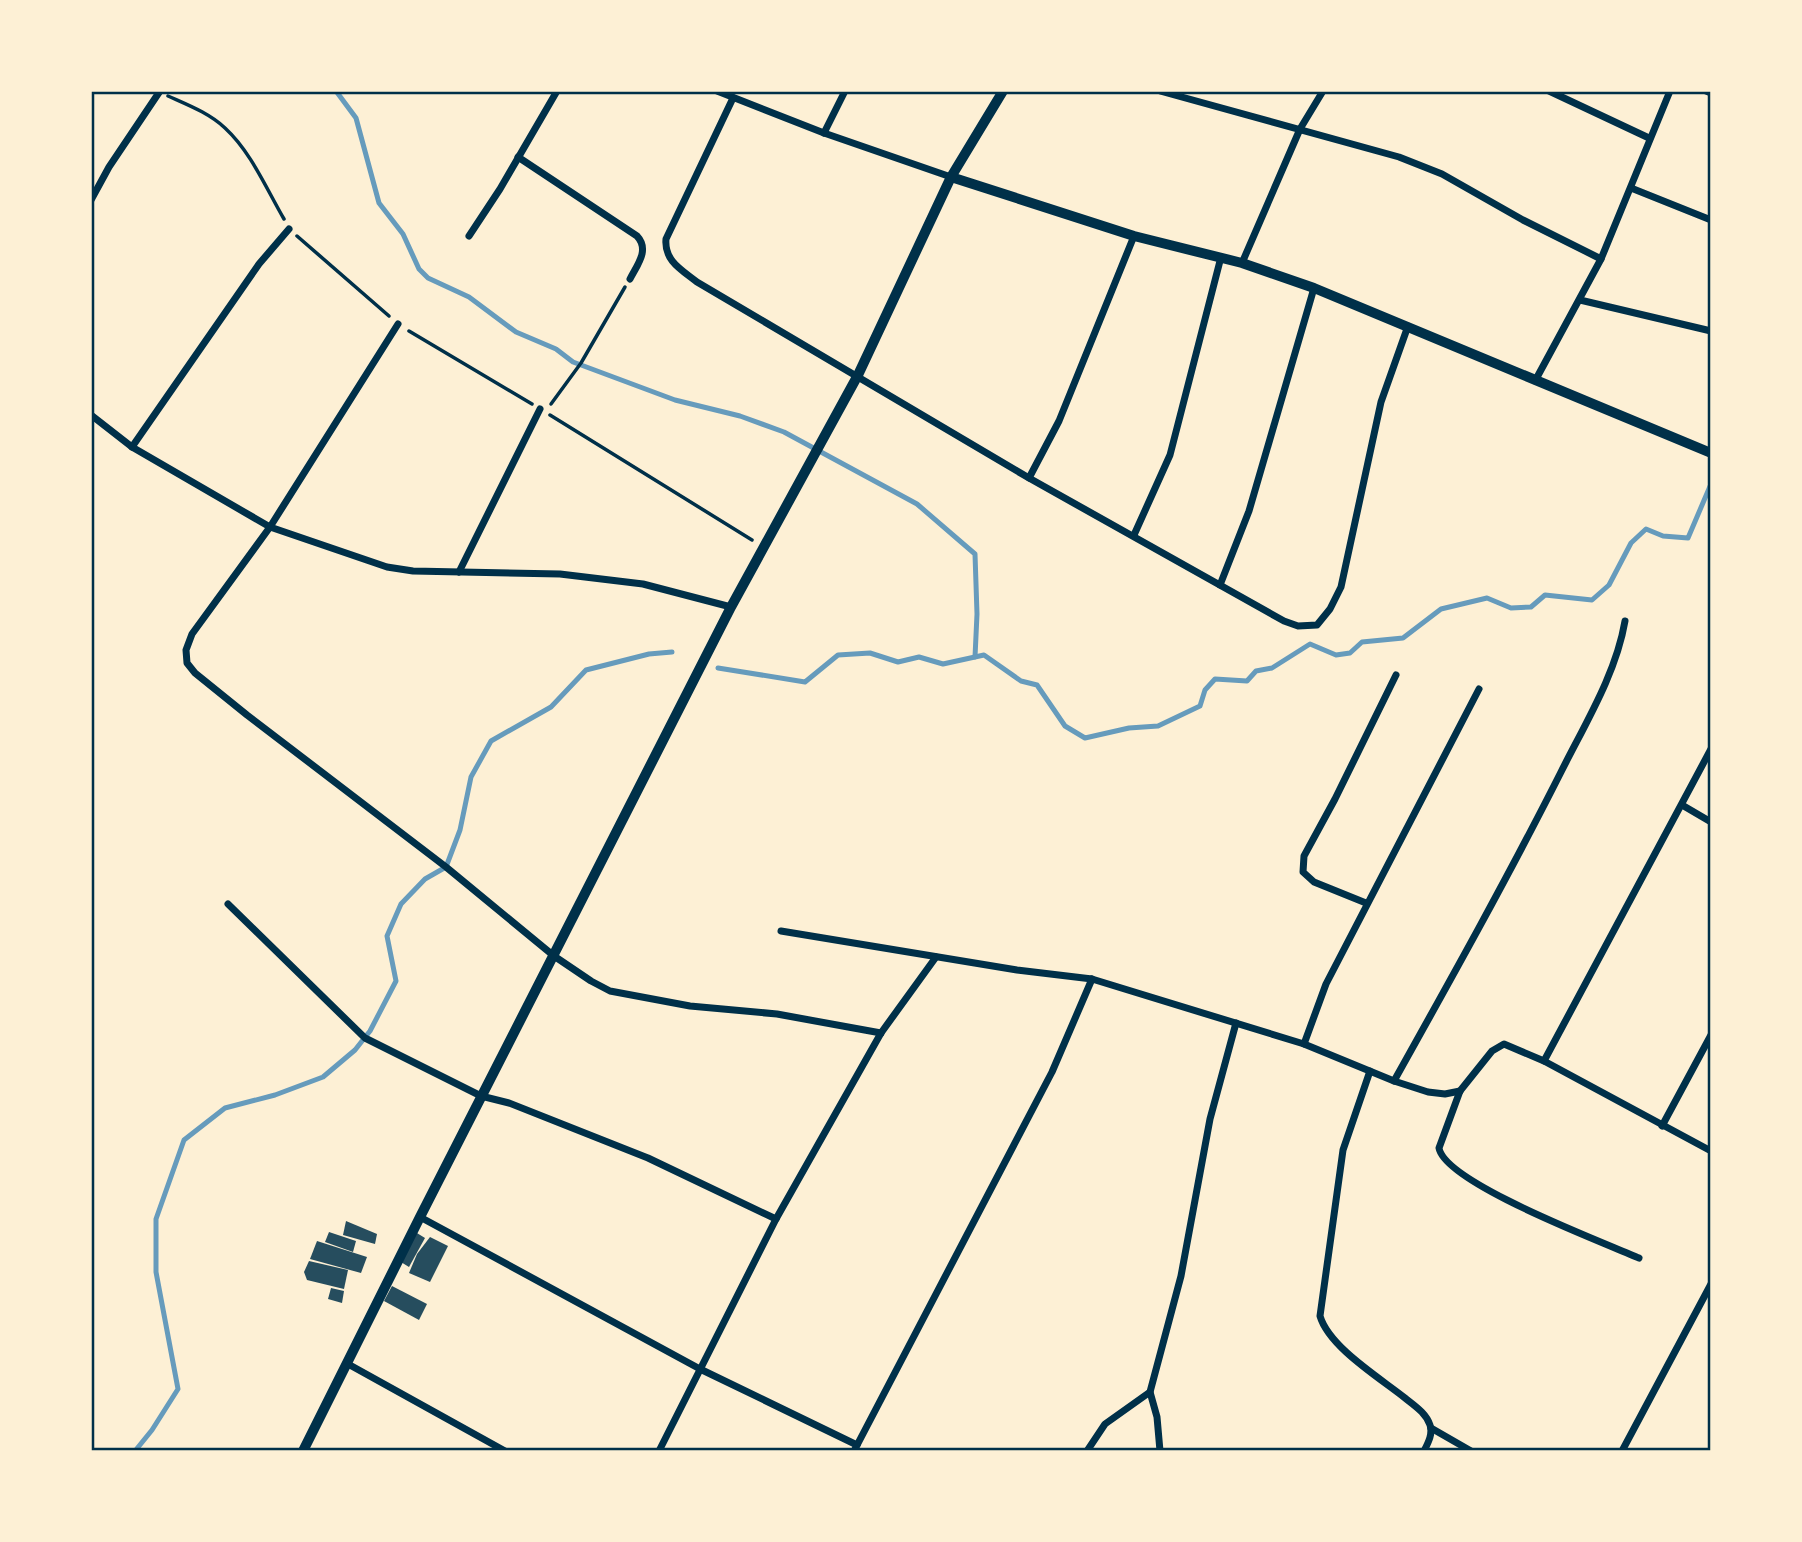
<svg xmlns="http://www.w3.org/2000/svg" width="1802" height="1542" viewBox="0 0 1802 1542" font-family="'DM Sans',sans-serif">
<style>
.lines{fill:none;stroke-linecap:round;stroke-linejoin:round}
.stream{stroke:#669bbc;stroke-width:5}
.building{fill:#264d5e}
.path{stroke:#003049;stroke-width:3.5}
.minor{stroke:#003049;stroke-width:7}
.secondary{stroke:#003049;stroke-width:10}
.neatline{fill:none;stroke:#003049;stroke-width:2.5}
</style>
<rect width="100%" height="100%" fill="#fdf0d5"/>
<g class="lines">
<g class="stream">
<polyline points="336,91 356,118 379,203 403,234 419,269 428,278 469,297 516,332 556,349 573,362 675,400 740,416 784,432 917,504 975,554 977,614 975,657"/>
<polyline points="718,668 805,682 838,655 870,653 898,662 919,657 943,664 984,655 1021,681 1037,685 1065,726 1085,738 1129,728 1158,726 1200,706 1205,690 1215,679 1247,681 1256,671 1272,668 1310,644 1336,655 1350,653 1362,642 1403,638 1441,609 1487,598 1511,608 1531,607 1545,595 1592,600 1609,585 1631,543 1646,529 1663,536 1688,538 1711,484"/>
<polyline points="135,1451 152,1430 178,1389 156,1272 156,1219 184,1140 225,1108 275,1095 323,1077 355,1050 370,1031 396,981 387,936 401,904 425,879 446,867 460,830 471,777 491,741 551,707 586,670 649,654 672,652"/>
</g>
</g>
<g class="building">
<polygon points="346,1221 377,1234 375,1244 343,1235"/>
<polygon points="412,1230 425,1238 409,1267 396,1259"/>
<polygon points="329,1232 356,1241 353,1252 325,1242"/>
<polygon points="430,1237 448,1246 430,1282 409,1273 417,1254"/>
<polygon points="317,1241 367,1257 361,1273 310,1259"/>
<polygon points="309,1261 348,1270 344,1289 307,1280 304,1272"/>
<polygon points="392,1286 427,1304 419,1320 384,1301"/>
<polygon points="331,1288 344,1291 342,1303 328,1299"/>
</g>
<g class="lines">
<g class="path">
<path d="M168,96C188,105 209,113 225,128C251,152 266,188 284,219"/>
<polyline points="297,236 389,316"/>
<polyline points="409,331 532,404"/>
<polyline points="551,404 581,363 625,287"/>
<polyline points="550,415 752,540"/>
</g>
<g class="minor">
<polyline points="717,91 824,133 951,177"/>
<polyline points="1160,91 1399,157 1442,174 1523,220 1601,259"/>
<polyline points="1549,91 1649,138"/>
<polyline points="1706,91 1711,93"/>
<path d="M733,98L666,239C664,261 682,270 697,282L1029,478L1284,621L1298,626L1317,625L1330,609L1341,587L1381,402L1408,326"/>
<polyline points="824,133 845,91"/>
<path d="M518,157L637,236C650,250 637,265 630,279"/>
<polyline points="1631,188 1711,220"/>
<polyline points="91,200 109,167 160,91"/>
<polyline points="469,236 500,189 557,91"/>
<polyline points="1242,263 1300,129 1323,91"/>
<polyline points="1580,300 1711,331"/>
<polyline points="398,324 270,527 192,634 186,650 187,663 195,673 247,715 446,867 554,956 591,981 610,991 690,1006 777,1014 881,1033"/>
<polyline points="1535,381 1601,259 1670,91"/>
<polyline points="91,415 132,447 270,527 387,567 413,571 560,574 643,584 731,607"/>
<polyline points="132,447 259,264 289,229"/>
<polyline points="1029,478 1059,421 1134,236"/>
<polyline points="1134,535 1170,455 1221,257"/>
<polyline points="459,572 540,409"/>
<polyline points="1220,585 1249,511 1314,288"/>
<polyline points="1682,805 1711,822"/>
<polyline points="1366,903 1314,882 1303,872 1304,856 1335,799 1396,675"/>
<polyline points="228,904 365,1038 481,1096 509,1103 648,1158 776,1219"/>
<polyline points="781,931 1017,970 1092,979 1304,1044 1394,1081 1428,1092 1445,1094 1460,1091"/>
<polyline points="1304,1044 1326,984 1479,689"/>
<polyline points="1544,1061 1711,749"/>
<path d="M1370,1071L1343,1150L1320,1316C1329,1347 1380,1378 1405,1398C1415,1406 1426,1413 1430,1425C1433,1434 1428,1443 1424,1451"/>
<path d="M1394,1081C1451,979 1508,877 1561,772C1585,724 1616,674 1625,621"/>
<polyline points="1662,1126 1711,1035"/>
<polyline points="420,1217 700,1369 857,1445"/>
<path d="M1639,1258C1603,1242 1445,1183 1439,1148L1460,1091L1492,1051L1504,1044L1544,1061L1711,1151"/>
<polyline points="348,1364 505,1451"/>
<polyline points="1150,1392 1157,1417 1160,1451"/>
<polyline points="1431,1428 1471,1451"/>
<polyline points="659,1451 776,1219 881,1033 936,957"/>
<polyline points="854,1451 1052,1072 1092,979"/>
<polyline points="1087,1451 1105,1424 1150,1392 1181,1276 1210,1119 1236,1023"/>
<polyline points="1622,1451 1711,1284"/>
</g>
<g class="secondary">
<polyline points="951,177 1134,236 1242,263 1314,288 1711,453"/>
<polyline points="303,1451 420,1217 731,607 858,375 951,177 1003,91"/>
</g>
</g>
<rect width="1802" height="1542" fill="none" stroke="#fdf0d5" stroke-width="186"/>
<rect x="93" y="93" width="1616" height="1356" class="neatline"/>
</svg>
